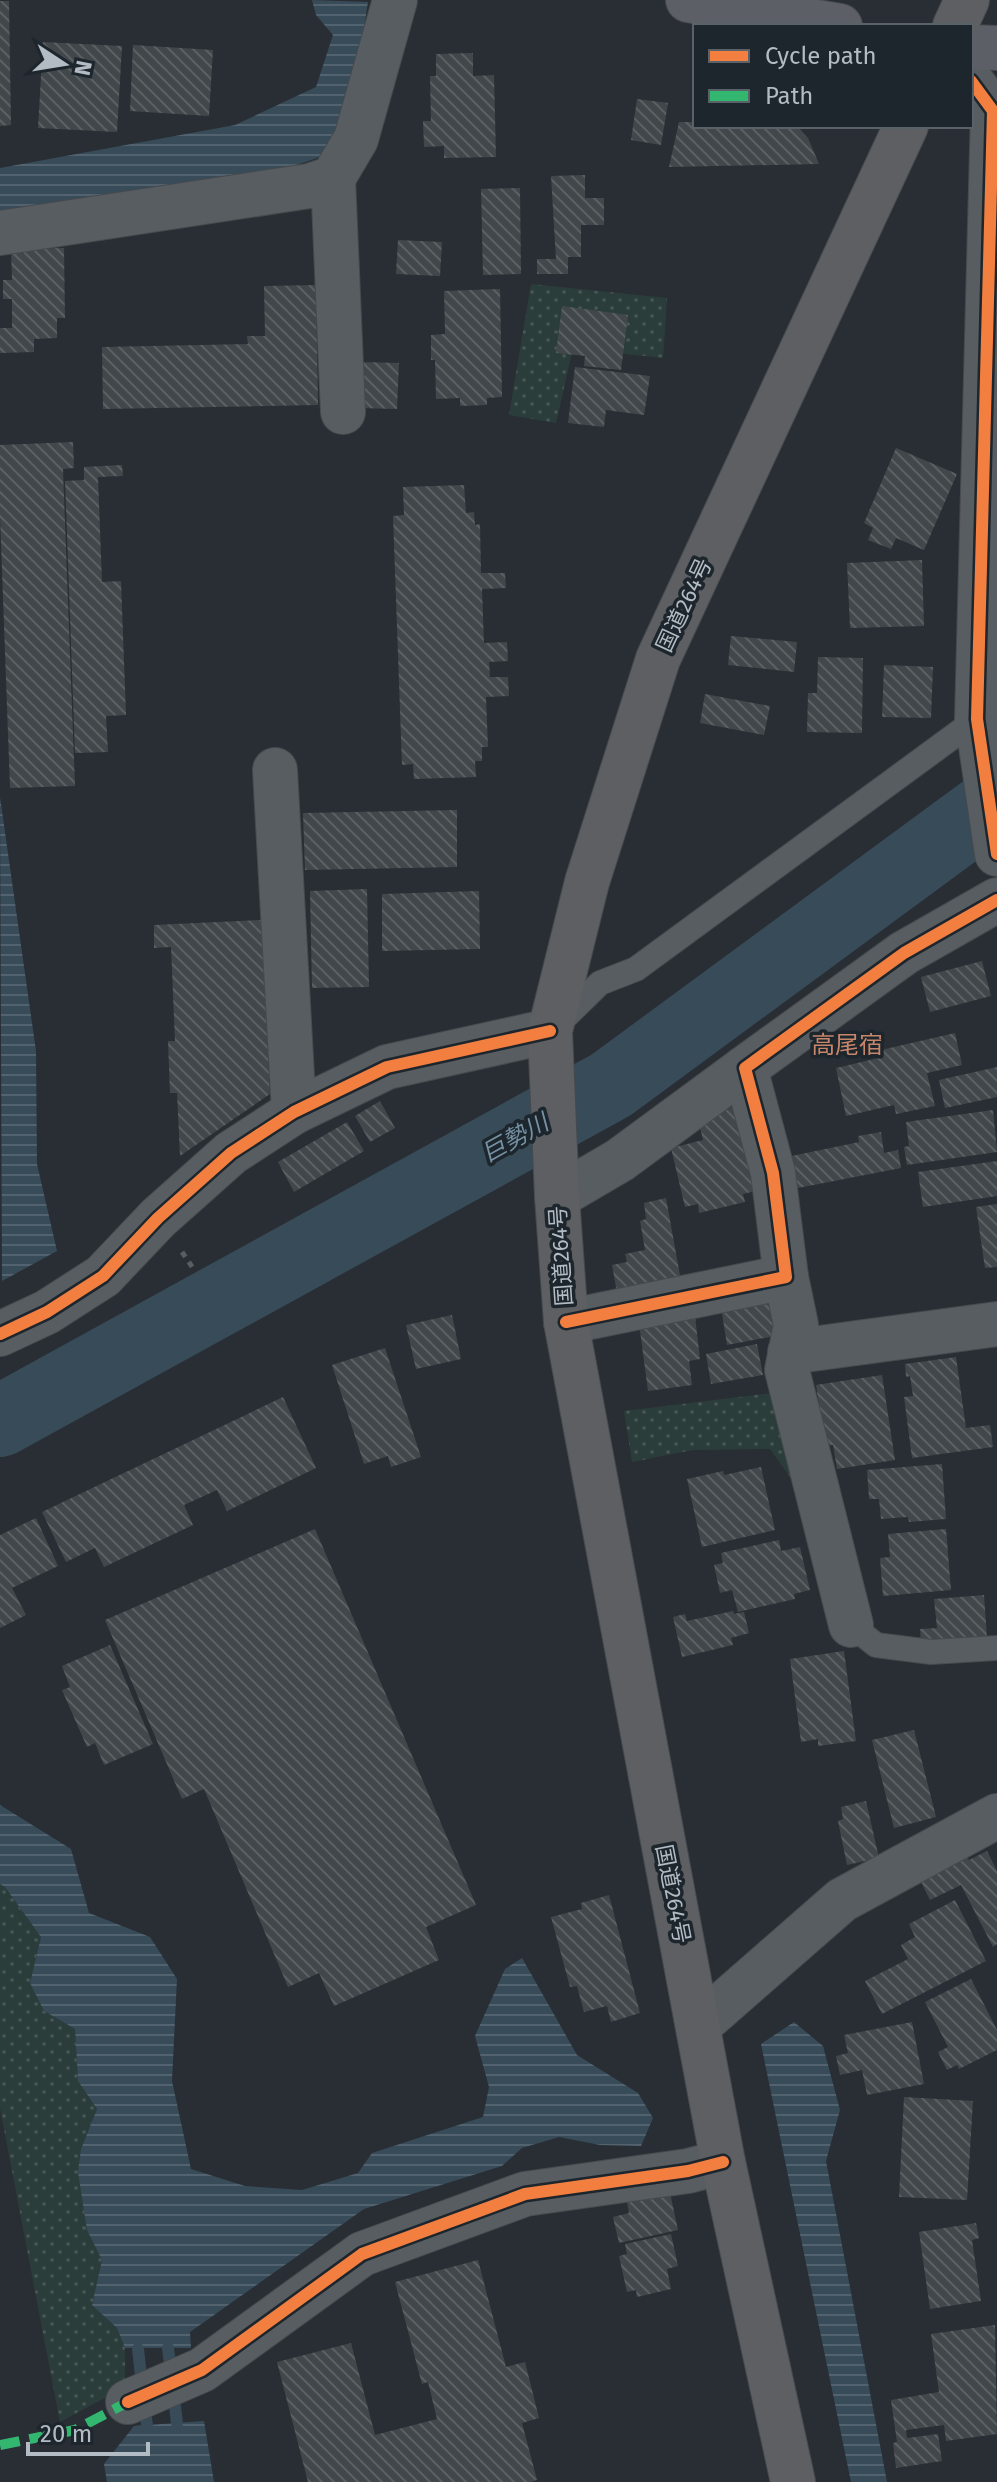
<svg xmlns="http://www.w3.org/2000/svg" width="997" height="2482" viewBox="0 0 997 2482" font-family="'Fira Sans','Noto Sans JP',sans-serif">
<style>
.grass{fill:url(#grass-dots)}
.water{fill:url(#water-rules)}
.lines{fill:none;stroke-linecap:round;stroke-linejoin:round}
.stream{stroke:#384b59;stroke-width:12}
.river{stroke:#384b59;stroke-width:72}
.building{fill:url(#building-back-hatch)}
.lane-casing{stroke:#464a4e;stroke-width:26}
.street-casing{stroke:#464a4e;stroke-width:46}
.secondary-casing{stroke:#464a4e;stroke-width:46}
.highway-casing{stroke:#454a4f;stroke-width:46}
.path{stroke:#585d60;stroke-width:5;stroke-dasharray:6 6;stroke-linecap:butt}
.lane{stroke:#585d61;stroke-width:24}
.street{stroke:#585d61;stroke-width:44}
.secondary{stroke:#5c6066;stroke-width:44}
.highway{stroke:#5d5f62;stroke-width:44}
.quiet{stroke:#33b770;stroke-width:10;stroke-dasharray:20 10;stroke-linecap:butt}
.cycleway-casing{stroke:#1d262d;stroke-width:17}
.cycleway{stroke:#f27e40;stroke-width:12}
.labels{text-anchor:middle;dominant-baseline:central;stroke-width:7;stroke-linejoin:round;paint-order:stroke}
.street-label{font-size:22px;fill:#b3bcc4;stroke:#1d262d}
.neighbourhood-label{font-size:24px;fill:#c7856a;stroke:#1d262d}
.water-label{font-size:24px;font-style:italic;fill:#7691a4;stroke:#1d262d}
</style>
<defs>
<pattern id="grass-dots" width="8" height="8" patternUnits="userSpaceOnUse" patternTransform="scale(2)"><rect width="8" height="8" fill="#2b3d3b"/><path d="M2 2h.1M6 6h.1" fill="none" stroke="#475756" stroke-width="1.8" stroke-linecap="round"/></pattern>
<pattern id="water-rules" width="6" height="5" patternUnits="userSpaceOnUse" patternTransform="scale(2)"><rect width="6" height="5" fill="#384b59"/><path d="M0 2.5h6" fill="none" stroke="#52636f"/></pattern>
<pattern id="building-back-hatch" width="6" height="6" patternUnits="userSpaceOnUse" patternTransform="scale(2)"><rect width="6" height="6" fill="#42474b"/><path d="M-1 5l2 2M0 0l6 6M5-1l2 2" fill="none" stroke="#5b6063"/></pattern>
</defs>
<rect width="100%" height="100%" fill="#282e33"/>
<g class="grass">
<polygon points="531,284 667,298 663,358 573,348 556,423 509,415"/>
<polygon points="773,1393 800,1491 770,1449 693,1450 632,1462 624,1411"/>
<polygon points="0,1884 5,1887 41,1937 30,1983 44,2011 75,2029 78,2081 97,2109 81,2149 87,2230 102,2260 92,2305 117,2328 125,2348 125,2387 60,2422 0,2108"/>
</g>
<g class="water">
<path d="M312,0L368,2C362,38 354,124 332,149C310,175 50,212 0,221V168L235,125L316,87L333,35L316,15Z"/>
<polygon points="0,797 36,1051 37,1164 57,1251 2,1281"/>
<polygon points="0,1805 71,1849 89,1913 150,1937 177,1979 172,2081 191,2169 245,2186 302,2190 358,2173 372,2153 483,2117 489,2087 475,2036 505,1969 522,1958 577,2055 638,2093 653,2118 641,2146 600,2145 559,2137 522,2148 502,2166 364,2209 190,2332 191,2348 125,2348 117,2328 92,2305 102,2260 87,2230 78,2172 81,2149 97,2109 78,2081 75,2029 44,2011 30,1983 41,1937 5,1887 0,1884"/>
<polygon points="794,2022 823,2046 840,2110 826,2161 887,2482 851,2482 761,2044"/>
<polygon points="204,2421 214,2482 107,2482 104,2464 134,2426"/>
</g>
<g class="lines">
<g class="stream">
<polyline points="168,2348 177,2423"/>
<polyline points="138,2349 142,2385"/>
<polyline points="144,2404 147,2425"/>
</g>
<polyline class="river" points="0,1421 611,1085 997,801"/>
</g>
<g class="building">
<polygon points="0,1 9,1 11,125 0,126"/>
<polygon points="43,42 122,46 117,132 38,128"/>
<polygon points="133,45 213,50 209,116 130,111"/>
<polygon points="473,53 473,76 494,75 496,157 444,158 444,146 424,147 423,121 431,121 430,76 436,76 436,54"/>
<polygon points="637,99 668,103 661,145 631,140"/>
<polygon points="679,122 695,122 695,126 797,126 808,138 819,164 669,167"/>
<polygon points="585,175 585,198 604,198 604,225 581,225 581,257 568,257 568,274 537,274 537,259 556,259 551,176"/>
<polygon points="520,188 521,274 483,275 481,189"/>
<polygon points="398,240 442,242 440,276 396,274"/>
<polygon points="64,248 65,318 57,318 57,338 34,339 34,352 0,353 0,328 12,328 12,299 3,299 3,280 12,280 11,249"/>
<polygon points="316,285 318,405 103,409 102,347 248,344 247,336 265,336 264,286"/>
<polygon points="500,289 502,397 487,398 487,405 460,406 460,398 436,399 435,360 431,360 431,335 445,334 444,291"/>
<polygon points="562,306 628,315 621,370 584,366 585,356 556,353"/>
<polygon points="361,362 399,363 397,409 358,408"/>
<polygon points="575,367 650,376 644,415 606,410 604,427 568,423"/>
<polygon points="73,442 74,468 63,469 75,786 10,788 0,516 0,445"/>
<polygon points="896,448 957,474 924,550 896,538 891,549 868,540 873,528 864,523"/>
<polygon points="122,465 123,476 98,477 102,582 121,581 126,715 106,716 108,752 75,753 65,481 84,480 84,467"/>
<polygon points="464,485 466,513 474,512 475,525 480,524 481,573 505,573 506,588 482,589 484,643 507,642 508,661 489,662 490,677 508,677 509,696 486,697 488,747 482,747 482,761 475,761 476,777 414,779 413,764 402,765 393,516 404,515 403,487"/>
<polygon points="922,560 924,626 850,628 847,563"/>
<polygon points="731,636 797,642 794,672 728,665"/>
<polygon points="818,657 863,658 862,733 807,732 808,693 817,693"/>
<polygon points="884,665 933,667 931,718 882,717"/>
<polygon points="705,694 770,706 764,735 700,723"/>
<polygon points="457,810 457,867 305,870 303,813"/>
<polygon points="367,889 369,987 312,988 310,891"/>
<polygon points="479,891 480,949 382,951 382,894"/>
<polygon points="262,920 270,1094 180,1156 177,1093 170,1093 168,1041 175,1041 171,947 154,948 154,925"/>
<polygon points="982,961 991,996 930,1012 921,977"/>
<polygon points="955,1033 962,1065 927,1073 935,1106 896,1114 894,1105 846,1116 836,1068 883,1057 881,1050"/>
<polygon points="997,1067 997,1097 945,1108 939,1080"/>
<polygon points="380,1101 395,1128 370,1142 355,1116"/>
<polygon points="739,1102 759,1190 743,1194 745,1202 699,1213 698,1204 685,1207 671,1148 703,1140 700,1127"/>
<polygon points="993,1110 997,1152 907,1165 904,1147 909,1146 906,1122"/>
<polygon points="347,1122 364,1151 294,1192 278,1162"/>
<polygon points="881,1132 884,1153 898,1150 901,1168 793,1189 787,1157 859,1142 858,1136"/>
<polygon points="997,1161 997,1196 923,1207 918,1172"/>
<polygon points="666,1198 681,1281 617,1293 612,1265 627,1262 625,1254 645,1250 640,1221 646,1219 644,1203"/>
<polygon points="997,1204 997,1267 985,1268 976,1207"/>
<polygon points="769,1299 775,1336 727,1345 721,1307"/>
<polygon points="452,1315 461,1359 416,1369 406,1325"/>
<polygon points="695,1316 700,1359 689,1361 692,1385 648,1391 639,1323"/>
<polygon points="757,1344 763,1375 711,1384 706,1354"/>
<polygon points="385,1348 421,1457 391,1467 388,1456 364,1464 332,1365"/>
<polygon points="956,1357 966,1428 990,1425 993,1447 912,1458 904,1397 913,1396 910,1376 906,1377 905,1364"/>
<polygon points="882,1375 895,1460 837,1469 833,1445 825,1446 816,1385"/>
<polygon points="283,1397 316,1468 227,1511 217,1490 184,1505 193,1525 104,1567 95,1548 66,1562 42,1512"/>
<polygon points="942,1464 946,1519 909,1522 908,1517 881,1519 879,1499 869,1499 867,1470"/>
<polygon points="761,1467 775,1530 702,1547 687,1479 723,1471 724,1475"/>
<polygon points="36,1518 58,1566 12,1588 26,1615 0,1628 0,1535"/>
<polygon points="315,1529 476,1905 426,1927 439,1960 334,2006 319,1973 288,1987 204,1789 182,1799 105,1620"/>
<polygon points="946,1529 951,1590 883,1596 880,1558 890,1557 888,1534"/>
<polygon points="779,1540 781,1551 800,1547 810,1590 794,1594 795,1599 738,1612 732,1590 720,1593 714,1565 723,1563 721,1553"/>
<polygon points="984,1595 987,1637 921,1643 920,1629 937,1628 934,1599"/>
<polygon points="733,1611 734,1614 744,1612 749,1633 731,1638 733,1645 682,1657 673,1617 685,1614 687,1621"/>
<polygon points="110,1645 153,1744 104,1765 95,1743 87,1747 62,1690 70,1687 62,1666"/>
<polygon points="844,1651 856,1741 818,1746 818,1739 801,1742 790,1659"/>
<polygon points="914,1730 936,1817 894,1828 872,1740"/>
<polygon points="866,1801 879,1858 847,1865 838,1821 843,1819 841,1807"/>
<polygon points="964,1850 969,1860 987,1851 997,1871 997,1944 993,1947 961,1885 930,1900 917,1874"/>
<polygon points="609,1895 640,2013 611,2022 607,2006 584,2012 577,1986 570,1987 551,1917 582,1909 581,1903"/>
<polygon points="955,1900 986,1961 882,2014 865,1981 908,1959 901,1945 915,1937 909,1924"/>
<polygon points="971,1979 997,2030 997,2050 959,2069 957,2065 947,2070 938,2052 948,2047 925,2002"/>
<polygon points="912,2022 924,2084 867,2095 862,2070 840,2075 836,2056 848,2053 844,2035"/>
<polygon points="904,2097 973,2101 967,2200 899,2197"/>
<polygon points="669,2188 678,2230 619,2243 613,2217 629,2213 626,2197"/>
<polygon points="976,2223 979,2238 972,2240 981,2301 930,2309 919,2232"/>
<polygon points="671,2234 678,2266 667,2269 671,2289 637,2297 636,2290 627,2292 619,2256 627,2254 625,2244"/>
<polygon points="478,2260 506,2367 525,2362 539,2418 522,2423 537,2480 531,2482 308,2482 277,2362 351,2343 375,2435 437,2419 428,2382 422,2384 395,2282"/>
<polygon points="995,2325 997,2434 946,2441 944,2425 906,2430 907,2438 938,2434 942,2461 896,2468 893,2443 897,2442 891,2400 939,2392 931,2334"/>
</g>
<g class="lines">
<g class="lane-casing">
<g id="lane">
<polyline points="557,1025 600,983 636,969 977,719"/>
<polyline points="851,1625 876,1645 931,1652 997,1648"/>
</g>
</g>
<g class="street-casing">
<g id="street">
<polyline points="971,81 993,111 977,719 997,854"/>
<polyline points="333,178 343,412"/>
<polyline points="0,233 309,186 333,178 356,139 395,0"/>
<polyline points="275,770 294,1112"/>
<polyline points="557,1197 620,1160 745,1068"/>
<polyline points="786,1277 796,1325 787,1370 851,1625"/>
<polyline points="566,1322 786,1277 773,1173 745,1068 904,953 997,900"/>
<polyline points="0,1334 47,1312 103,1276 158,1218 231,1153 294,1112 387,1067 550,1031"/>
<polyline points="790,1352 997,1324"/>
<polyline points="698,2026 842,1900 997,1816"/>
<polyline points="128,2402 202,2370 362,2254 525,2194 688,2171 723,2162"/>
</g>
</g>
<g class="secondary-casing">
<g id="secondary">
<polyline points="688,0 840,26"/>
<polyline points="971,47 997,48"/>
</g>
</g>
<g class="highway-casing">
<g id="highway">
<polyline points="955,26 967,0"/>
<polyline points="793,2482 723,2162 566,1322 557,1197 550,1031 587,882 658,659 906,126"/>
</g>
</g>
<polyline class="path" points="182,1252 195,1271"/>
<use href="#lane" class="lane"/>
<use href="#street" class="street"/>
<use href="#secondary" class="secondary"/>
<use href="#highway" class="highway"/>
<polyline class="quiet" points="0,2445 75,2430 128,2402"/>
<g class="cycleway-casing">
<g id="cycleway">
<polyline points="971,81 993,111 977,719 997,854"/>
<polyline points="566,1322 786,1277 773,1173 745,1068 904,953 997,900"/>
<polyline points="0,1334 47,1312 103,1276 158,1218 231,1153 294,1112 387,1067 550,1031"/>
<polyline points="128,2402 202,2370 362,2254 525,2194 688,2171 723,2162"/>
</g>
</g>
<use href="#cycleway" class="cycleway"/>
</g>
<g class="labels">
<g class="street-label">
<text transform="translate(684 605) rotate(-65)">国道264号</text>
<text transform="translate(561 1256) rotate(-94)">国道264号</text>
<text transform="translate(673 1894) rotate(79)">国道264号</text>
</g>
<g class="neighbourhood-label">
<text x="847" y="1045">高尾宿</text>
</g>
<g class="water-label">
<text transform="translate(515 1138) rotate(-29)">巨勢川</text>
</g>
</g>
<rect x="693" y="24" width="280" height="104" fill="#1d262d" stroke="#596269" stroke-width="2"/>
<rect x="709" y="50" width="40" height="12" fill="#f27e40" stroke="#596269" stroke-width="2"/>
<text x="765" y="64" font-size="24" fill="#b3bcc4">Cycle path</text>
<rect x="709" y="90" width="40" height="12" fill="#33b770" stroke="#596269" stroke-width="2"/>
<text x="765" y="104" font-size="24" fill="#b3bcc4">Path</text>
<g transform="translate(64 64) rotate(102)" stroke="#1d262d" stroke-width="6" paint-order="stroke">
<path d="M0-6L14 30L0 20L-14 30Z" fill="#b3bcc4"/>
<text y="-12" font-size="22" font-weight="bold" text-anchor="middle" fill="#b3bcc4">N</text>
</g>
<path d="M28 2442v12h120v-12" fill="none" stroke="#b3bcc4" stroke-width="4"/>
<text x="40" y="2442" font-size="24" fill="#b3bcc4" stroke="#1d262d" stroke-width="6" paint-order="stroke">20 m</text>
</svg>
